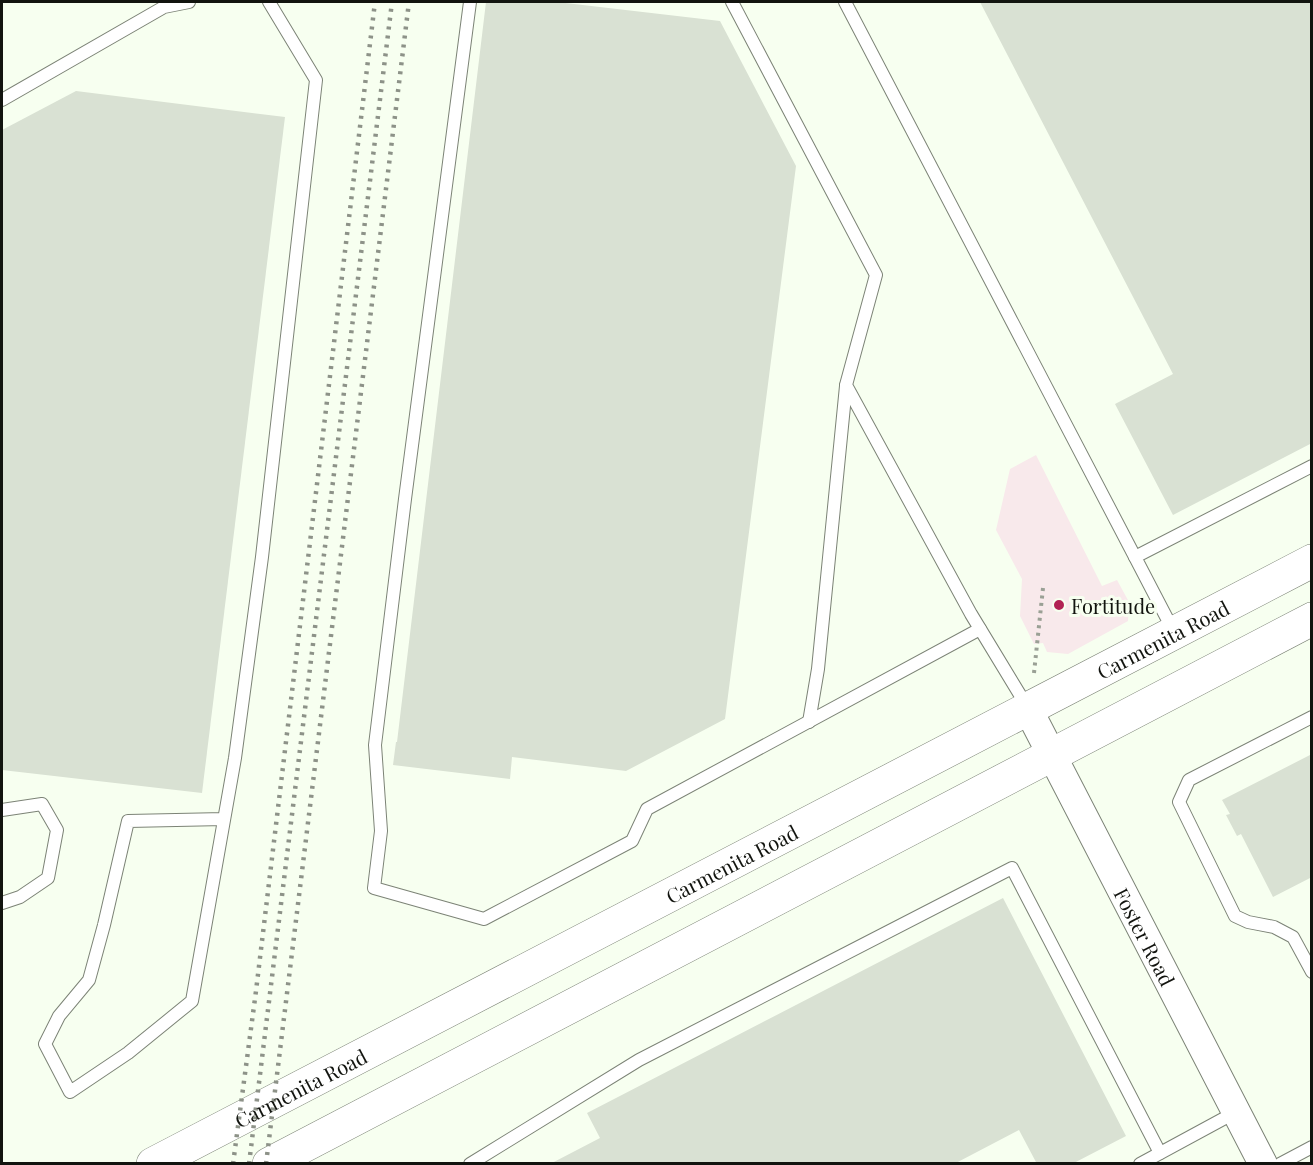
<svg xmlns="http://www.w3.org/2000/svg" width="1313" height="1165" viewBox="0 0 1313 1165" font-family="'Playfair Display',serif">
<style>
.green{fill:#f8e9eb}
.building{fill:#d9e1d3}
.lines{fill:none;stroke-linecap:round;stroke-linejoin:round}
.service-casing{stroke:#7c8376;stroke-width:14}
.tertiary-casing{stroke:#7c8376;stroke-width:30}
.primary-casing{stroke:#7c8376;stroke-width:34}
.path{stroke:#9aa095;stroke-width:4;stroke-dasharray:3 4.5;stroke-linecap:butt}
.service{stroke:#fff;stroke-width:12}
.tertiary{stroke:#fff;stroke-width:28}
.primary{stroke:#fff;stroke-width:33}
.rail{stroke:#8d9288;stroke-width:4.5;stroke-dasharray:3 6;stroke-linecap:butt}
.poi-dot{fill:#b12153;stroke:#f7fff0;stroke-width:2}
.labels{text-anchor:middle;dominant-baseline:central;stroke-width:6;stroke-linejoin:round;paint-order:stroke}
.poi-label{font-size:20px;fill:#12140f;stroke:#f7fff0;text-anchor:start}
.street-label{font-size:20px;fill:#12140f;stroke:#f7fff0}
</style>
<rect width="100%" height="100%" fill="#f7fff0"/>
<polygon class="green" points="1036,455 1102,586 1117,580 1129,602 1128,621 1068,654 1047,652 1043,643 1034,644 1020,616 1022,579 996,530 1010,469"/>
<g class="building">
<polygon points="486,2 557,2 720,21 796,166 725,719 626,771 512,757 510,779 393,765 396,742 397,742"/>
<polygon points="980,2 1312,2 1312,443 1173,515 1115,404 1173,374"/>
<polygon points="76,91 285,117 202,793 2,770 2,130"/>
<polygon points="1310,755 1312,877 1273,897 1241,834 1237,836 1226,815 1230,814 1222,800"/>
<polygon points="1003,898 1126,1136 1072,1164 1037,1164 1019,1130 954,1164 550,1164 600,1138 587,1113"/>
</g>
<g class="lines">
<g class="service-casing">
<g id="service">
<polyline points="470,2 405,499 375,745 381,831 374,888 484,919 632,841 647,809 980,629"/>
<polyline points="732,2 876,275 846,385 971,614 1028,708"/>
<polyline points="845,2 1135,557"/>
<polyline points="2,100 164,7 189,2"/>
<polyline points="1173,630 1135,557 1312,466"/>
<polyline points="1312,717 1189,780 1179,802 1235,916 1248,922 1274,927 1293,937 1312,972"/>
<polyline points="809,722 818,669 846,386"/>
<polyline points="2,810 42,804 57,830 48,878 20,897 2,903"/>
<polyline points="224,819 128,821 104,925 89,980 59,1016 45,1044 70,1092 128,1053 192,1001 235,758 262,557 316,80 269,2"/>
<polyline points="470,1164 639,1060 1012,868 1160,1153"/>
<polyline points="1140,1164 1236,1112"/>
<polyline points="1280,1164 1312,1147"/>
</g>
</g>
<g class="tertiary-casing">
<g id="tertiary">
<path id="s1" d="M1028,709L1263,1164"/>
</g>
</g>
<g class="primary-casing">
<g id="primary">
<path id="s2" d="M153,1164L1312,561"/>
<polyline points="269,1164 1312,619"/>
</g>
</g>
<polyline class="path" points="1034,673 1043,588"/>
<use href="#service" class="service"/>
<use href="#tertiary" class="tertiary"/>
<use href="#primary" class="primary"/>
<g class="rail">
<polyline points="233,1164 256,991 375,2"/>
<polyline points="249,1164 392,2"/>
<polyline points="266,1164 409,2"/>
</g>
</g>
<circle class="poi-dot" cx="1059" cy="605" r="6"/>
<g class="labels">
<g class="poi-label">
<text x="1071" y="605">Fortitude</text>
</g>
<g class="street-label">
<text stroke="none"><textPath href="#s2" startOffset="1138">Carmenita Road</textPath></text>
<text stroke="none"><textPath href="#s2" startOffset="652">Carmenita Road</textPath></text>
<text stroke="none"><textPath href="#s1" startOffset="256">Foster Road</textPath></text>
<text stroke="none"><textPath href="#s2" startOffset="166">Carmenita Road</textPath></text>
</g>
</g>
<rect width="1313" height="1165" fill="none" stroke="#12140f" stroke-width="6"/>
</svg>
